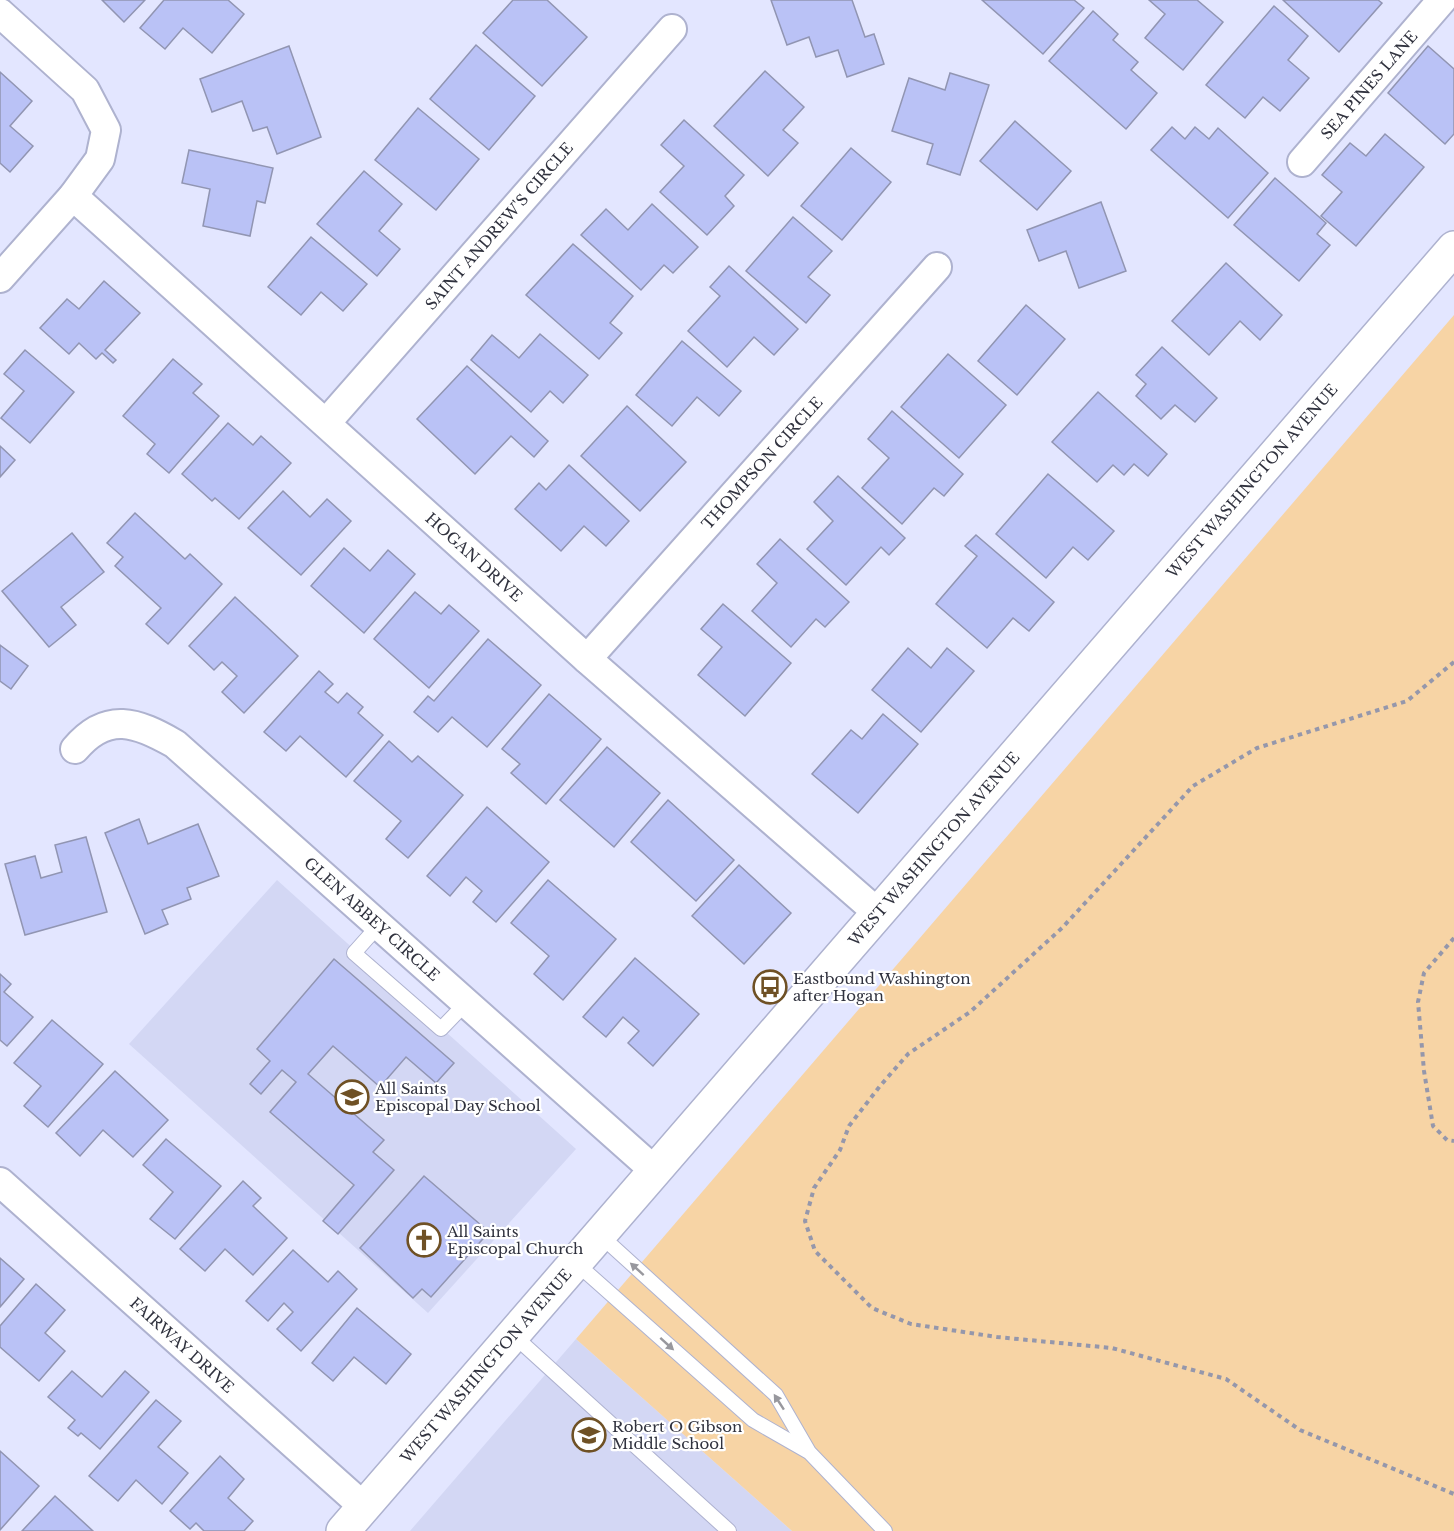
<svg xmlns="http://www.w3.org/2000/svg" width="1454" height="1531" viewBox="0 0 1454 1531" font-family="'Libre Baskerville',serif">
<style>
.built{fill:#d3d7f4}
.green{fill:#f7d4a5}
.building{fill:#bac2f6;stroke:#9195b2;stroke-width:1.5}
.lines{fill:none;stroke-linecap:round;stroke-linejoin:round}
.service-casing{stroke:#aeb2cf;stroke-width:16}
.minor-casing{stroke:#aeb2cf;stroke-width:32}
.secondary-casing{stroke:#aeb2cf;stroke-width:36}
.path{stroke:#9597ab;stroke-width:4;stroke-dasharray:4.5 4.5;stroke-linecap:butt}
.service{stroke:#fff;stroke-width:14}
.minor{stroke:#fff;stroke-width:28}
.secondary{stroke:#fff;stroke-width:33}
.oneway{fill:#98989e}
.labels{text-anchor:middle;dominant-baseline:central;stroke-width:4.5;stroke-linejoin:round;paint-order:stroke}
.street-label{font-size:15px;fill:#30323e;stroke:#fff}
.poi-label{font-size:15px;fill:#30323e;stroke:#fff;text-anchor:start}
</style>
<rect width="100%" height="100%" fill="#e3e6ff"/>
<g class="built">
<polygon points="277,880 576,1149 428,1313 129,1044"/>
<polygon points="576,1339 792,1531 410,1531"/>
</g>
<polygon class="green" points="1454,315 1454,1531 792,1531 576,1339"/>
<g class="building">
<polygon points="102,0 145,0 124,22"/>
<polygon points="164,0 228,0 244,14 212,53 183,28 165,49 140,28"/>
<polygon points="513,0 547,0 587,37 542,86 483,33"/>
<polygon points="771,0 852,0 865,37 874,34 884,64 847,77 838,50 816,57 809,37 787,45"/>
<polygon points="982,0 1074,0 1084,8 1043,54"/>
<polygon points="1149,0 1197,0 1223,22 1183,70 1145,38 1165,14"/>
<polygon points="1283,0 1378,0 1382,3 1339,52"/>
<polygon points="1274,6 1308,36 1288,60 1309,78 1280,111 1263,97 1245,118 1206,85"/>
<polygon points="1093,11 1118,34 1113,40 1138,62 1131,70 1157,93 1126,129 1049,61"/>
<polygon points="476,45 535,96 489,150 430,99"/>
<polygon points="289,46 321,137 277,154 267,127 253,131 242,101 212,112 200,79"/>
<polygon points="1428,46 1454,69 1454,134 1445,144 1388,93"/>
<polygon points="765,71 804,107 783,130 798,143 768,176 714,126"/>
<polygon points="0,72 32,101 10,126 33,146 10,172 0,163"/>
<polygon points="950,73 989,85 960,175 927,164 933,144 892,131 909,78 945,90"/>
<polygon points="418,108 479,159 436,210 375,160"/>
<polygon points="684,120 744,175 725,196 734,206 707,235 660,192 684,166 661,145"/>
<polygon points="1015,121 1071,171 1037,210 980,161"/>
<polygon points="1172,127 1185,139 1195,127 1209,139 1218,128 1268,173 1228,218 1151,150"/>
<polygon points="1385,134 1424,167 1356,246 1321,216 1342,192 1322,175 1350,143 1366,156"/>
<polygon points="851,148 891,182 842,240 801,206"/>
<polygon points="189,150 273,168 265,203 257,201 250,236 203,226 210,189 182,183"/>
<polygon points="364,171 402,204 379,231 400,249 377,276 317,224"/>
<polygon points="1275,178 1326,223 1317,234 1330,245 1299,281 1234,225"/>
<polygon points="1101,202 1126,271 1079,288 1066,251 1039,261 1027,230"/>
<polygon points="652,204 698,247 673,273 664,265 641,290 581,235 606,209 628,230"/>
<polygon points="793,217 832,251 808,277 830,295 806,323 746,271"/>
<polygon points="311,237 367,284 343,311 321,292 301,315 268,287"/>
<polygon points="573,244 633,296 610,323 622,333 599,359 526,295"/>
<polygon points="1226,263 1282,315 1260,340 1240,321 1209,355 1172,321"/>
<polygon points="729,266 798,329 774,355 754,337 727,367 688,331 720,296 710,287"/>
<polygon points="104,281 140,313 105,350 116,360 113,363 102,353 96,359 79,343 69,354 40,328 67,299 79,309"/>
<polygon points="1026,305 1065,339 1017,395 978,361"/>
<polygon points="540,334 588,375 563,403 550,391 531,412 471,360 492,335 519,358"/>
<polygon points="682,341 741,391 719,416 697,397 672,426 636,395"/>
<polygon points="1162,347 1217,398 1195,422 1175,405 1161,419 1136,396 1146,384 1136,375"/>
<polygon points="25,350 74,392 30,443 1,418 24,391 4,374"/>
<polygon points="948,354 1006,405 959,458 901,407"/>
<polygon points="173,359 202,384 193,393 219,416 169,473 147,454 155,444 123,416"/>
<polygon points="467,366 548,441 534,457 511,436 475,474 417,419"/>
<polygon points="1098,392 1167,454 1148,476 1134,464 1124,475 1113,465 1097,482 1052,442"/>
<polygon points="627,406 686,462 640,511 581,456"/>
<polygon points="892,411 963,474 944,496 934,488 902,524 862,488 889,458 868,439"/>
<polygon points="228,423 253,445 261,436 291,463 239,519 215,498 212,501 182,474"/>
<polygon points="0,446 15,460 0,477"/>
<polygon points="569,465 629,521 606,546 584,526 561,551 515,509 539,483 546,490"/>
<polygon points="1048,474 1114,531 1088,560 1073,547 1046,578 996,534"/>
<polygon points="838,476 905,538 889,555 881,547 846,585 807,549 833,521 814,502"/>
<polygon points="283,491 310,517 327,499 351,521 301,575 248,528"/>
<polygon points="135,513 185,559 190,554 222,584 168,644 146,624 161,608 115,566 123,557 107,543"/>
<polygon points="72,533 104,572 61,607 76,625 49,647 2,591"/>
<polygon points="976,535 1054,602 1029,631 1013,618 987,648 936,604 977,556 965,546"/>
<polygon points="780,539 849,602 825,627 816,619 791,647 752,611 777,583 757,564"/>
<polygon points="344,548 370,571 388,550 415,574 364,633 311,586"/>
<polygon points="415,592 441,614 449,605 479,631 429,688 374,639"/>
<polygon points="235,597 298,656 244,713 222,692 237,676 222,662 214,670 189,646"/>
<polygon points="723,604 791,663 745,716 698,675 722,647 701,629"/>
<polygon points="488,639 541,685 487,747 452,717 438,732 414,712 428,696 434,701"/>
<polygon points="0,645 28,666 11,689 0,681"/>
<polygon points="908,648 931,668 947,648 974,671 921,732 872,690"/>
<polygon points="319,671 333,684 325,692 338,703 347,693 363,707 358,713 383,735 346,777 300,736 286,751 264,732"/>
<polygon points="549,694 601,739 546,804 511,773 520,764 502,749"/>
<polygon points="883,714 918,744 858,813 812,774 851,730 862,739"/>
<polygon points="389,741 412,762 418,756 463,795 408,858 386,839 401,821 354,781"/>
<polygon points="607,747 660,793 614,847 560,800"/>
<polygon points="668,800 734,860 696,901 631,842"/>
<polygon points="487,807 549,862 496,922 473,902 482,891 466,877 450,896 427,876"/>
<polygon points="139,819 148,844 198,824 219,876 187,888 191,899 162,910 168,924 145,934 105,833"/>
<polygon points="86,837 107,912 25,935 5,864 35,856 41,878 62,872 55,845"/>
<polygon points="739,865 791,913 744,964 692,916"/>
<polygon points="548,880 616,939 563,1000 534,974 549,956 511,923"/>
<polygon points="635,958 699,1014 653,1066 628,1043 639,1031 623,1017 606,1037 583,1017"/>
<polygon points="334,959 454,1063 436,1083 406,1057 380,1087 333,1046 308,1074 384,1140 373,1152 394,1170 338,1234 323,1221 354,1185 270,1112 296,1082 282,1070 261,1094 250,1084 270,1061 257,1049"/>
<polygon points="0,974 11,984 4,992 33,1017 7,1046 0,1040"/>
<polygon points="52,1020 103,1064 48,1127 24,1106 41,1086 14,1063"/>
<polygon points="115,1071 168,1120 133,1157 103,1130 80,1156 56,1133"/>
<polygon points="166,1139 221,1186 175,1239 150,1219 173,1192 143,1165"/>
<polygon points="424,1176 489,1232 431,1297 422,1289 413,1298 360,1248"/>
<polygon points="243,1181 261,1198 253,1206 287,1238 253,1275 225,1249 205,1271 180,1249"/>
<polygon points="293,1250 328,1282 338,1271 357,1289 301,1351 277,1329 293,1312 284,1303 268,1321 246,1301"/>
<polygon points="0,1258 24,1279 0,1307"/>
<polygon points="36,1284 65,1310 45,1333 65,1351 39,1381 0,1347 0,1326"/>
<polygon points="357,1308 411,1354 386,1384 354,1357 333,1381 312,1363"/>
<polygon points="72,1371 102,1397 125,1371 149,1392 100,1449 81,1433 78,1436 68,1428 75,1420 48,1397"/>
<polygon points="156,1400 181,1421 158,1447 188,1473 162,1504 136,1480 118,1501 89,1476"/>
<polygon points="0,1451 39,1486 0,1530"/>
<polygon points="220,1456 244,1479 228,1498 253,1521 244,1531 204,1531 196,1523 190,1529 170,1511"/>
<polygon points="55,1496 93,1531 22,1531"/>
</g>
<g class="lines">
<g class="service-casing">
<g id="service">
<polyline points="379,925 354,953 441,1029 466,1003"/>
<polyline points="600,1235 776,1395 809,1452 885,1531"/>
<polyline points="576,1263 753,1420 807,1451"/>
<polyline points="512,1334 729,1531"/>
</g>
</g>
<g class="minor-casing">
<g id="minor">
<polyline points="0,13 85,90 106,130 100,159 73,196 0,278"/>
<polyline points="1302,162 1442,0"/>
<polyline points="73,196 587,659 878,913"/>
<polyline points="326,423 672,29"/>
<polyline points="587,659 937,267"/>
<path d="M75,749C107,711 137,722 175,744L655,1171"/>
<polyline points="0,1182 364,1507"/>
</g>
</g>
<g class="secondary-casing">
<polyline id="secondary" points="343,1531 1454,248"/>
</g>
<g class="path">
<polyline points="1454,662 1407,701 1257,748 1193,786 1062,928 970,1012 908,1054 880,1086 849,1126 840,1150 814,1188 805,1221 815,1251 872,1308 911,1324 997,1337 1112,1348 1226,1379 1300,1430 1454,1494"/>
<polyline points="1454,938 1424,973 1418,1002 1424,1071 1433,1126 1447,1140 1454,1141"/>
</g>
<use href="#service" class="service"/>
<use href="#minor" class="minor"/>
<use href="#secondary" class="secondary"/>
</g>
<defs><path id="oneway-solid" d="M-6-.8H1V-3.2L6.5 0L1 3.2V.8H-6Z" transform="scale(1.5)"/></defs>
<g class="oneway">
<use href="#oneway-solid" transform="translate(637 1269) rotate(-138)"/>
<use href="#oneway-solid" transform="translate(667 1344) rotate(42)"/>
<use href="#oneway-solid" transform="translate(779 1402) rotate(-123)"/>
</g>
<defs>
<g id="bus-ring" transform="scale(1.725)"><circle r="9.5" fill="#fff" stroke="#6f5125" stroke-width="1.5"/><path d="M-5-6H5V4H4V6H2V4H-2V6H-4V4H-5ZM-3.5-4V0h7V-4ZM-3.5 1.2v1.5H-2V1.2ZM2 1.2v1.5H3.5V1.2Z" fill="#6f5125"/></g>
<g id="school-ring" transform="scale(1.725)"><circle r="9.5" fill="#fff" stroke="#6f5125" stroke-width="1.5"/><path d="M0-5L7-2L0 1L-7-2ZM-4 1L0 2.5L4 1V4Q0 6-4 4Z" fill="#6f5125"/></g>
<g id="church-ring" transform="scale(1.725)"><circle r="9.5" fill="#fff" stroke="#6f5125" stroke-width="1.5"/><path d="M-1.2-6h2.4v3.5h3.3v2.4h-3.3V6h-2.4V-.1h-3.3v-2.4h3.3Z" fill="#6f5125"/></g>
</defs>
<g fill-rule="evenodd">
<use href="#bus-ring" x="770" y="987"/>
<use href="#school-ring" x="352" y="1097"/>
<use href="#church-ring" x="424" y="1240"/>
<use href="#school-ring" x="589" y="1435"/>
</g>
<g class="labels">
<g class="street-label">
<text transform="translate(1369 85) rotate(-49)">SEA PINES LANE</text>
<text transform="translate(499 226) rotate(-49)">SAINT ANDREW'S CIRCLE</text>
<text transform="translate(762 463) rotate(-48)">THOMPSON CIRCLE</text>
<text transform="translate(1252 481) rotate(-49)">WEST WASHINGTON AVENUE</text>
<text transform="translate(474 557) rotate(42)">HOGAN DRIVE</text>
<text transform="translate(934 849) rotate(-49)">WEST WASHINGTON AVENUE</text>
<text transform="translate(372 919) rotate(42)">GLEN ABBEY CIRCLE</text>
<text transform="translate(182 1345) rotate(42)">FAIRWAY DRIVE</text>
<text transform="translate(486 1366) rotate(-49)">WEST WASHINGTON AVENUE</text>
</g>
<g class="poi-label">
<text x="793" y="978">Eastbound Washington<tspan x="793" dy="17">after Hogan</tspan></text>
<text x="375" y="1088">All Saints<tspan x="375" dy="17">Episcopal Day School</tspan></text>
<text x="447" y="1231">All Saints<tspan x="447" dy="17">Episcopal Church</tspan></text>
<text x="612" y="1426">Robert O Gibson<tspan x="612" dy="17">Middle School</tspan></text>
</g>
</g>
</svg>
